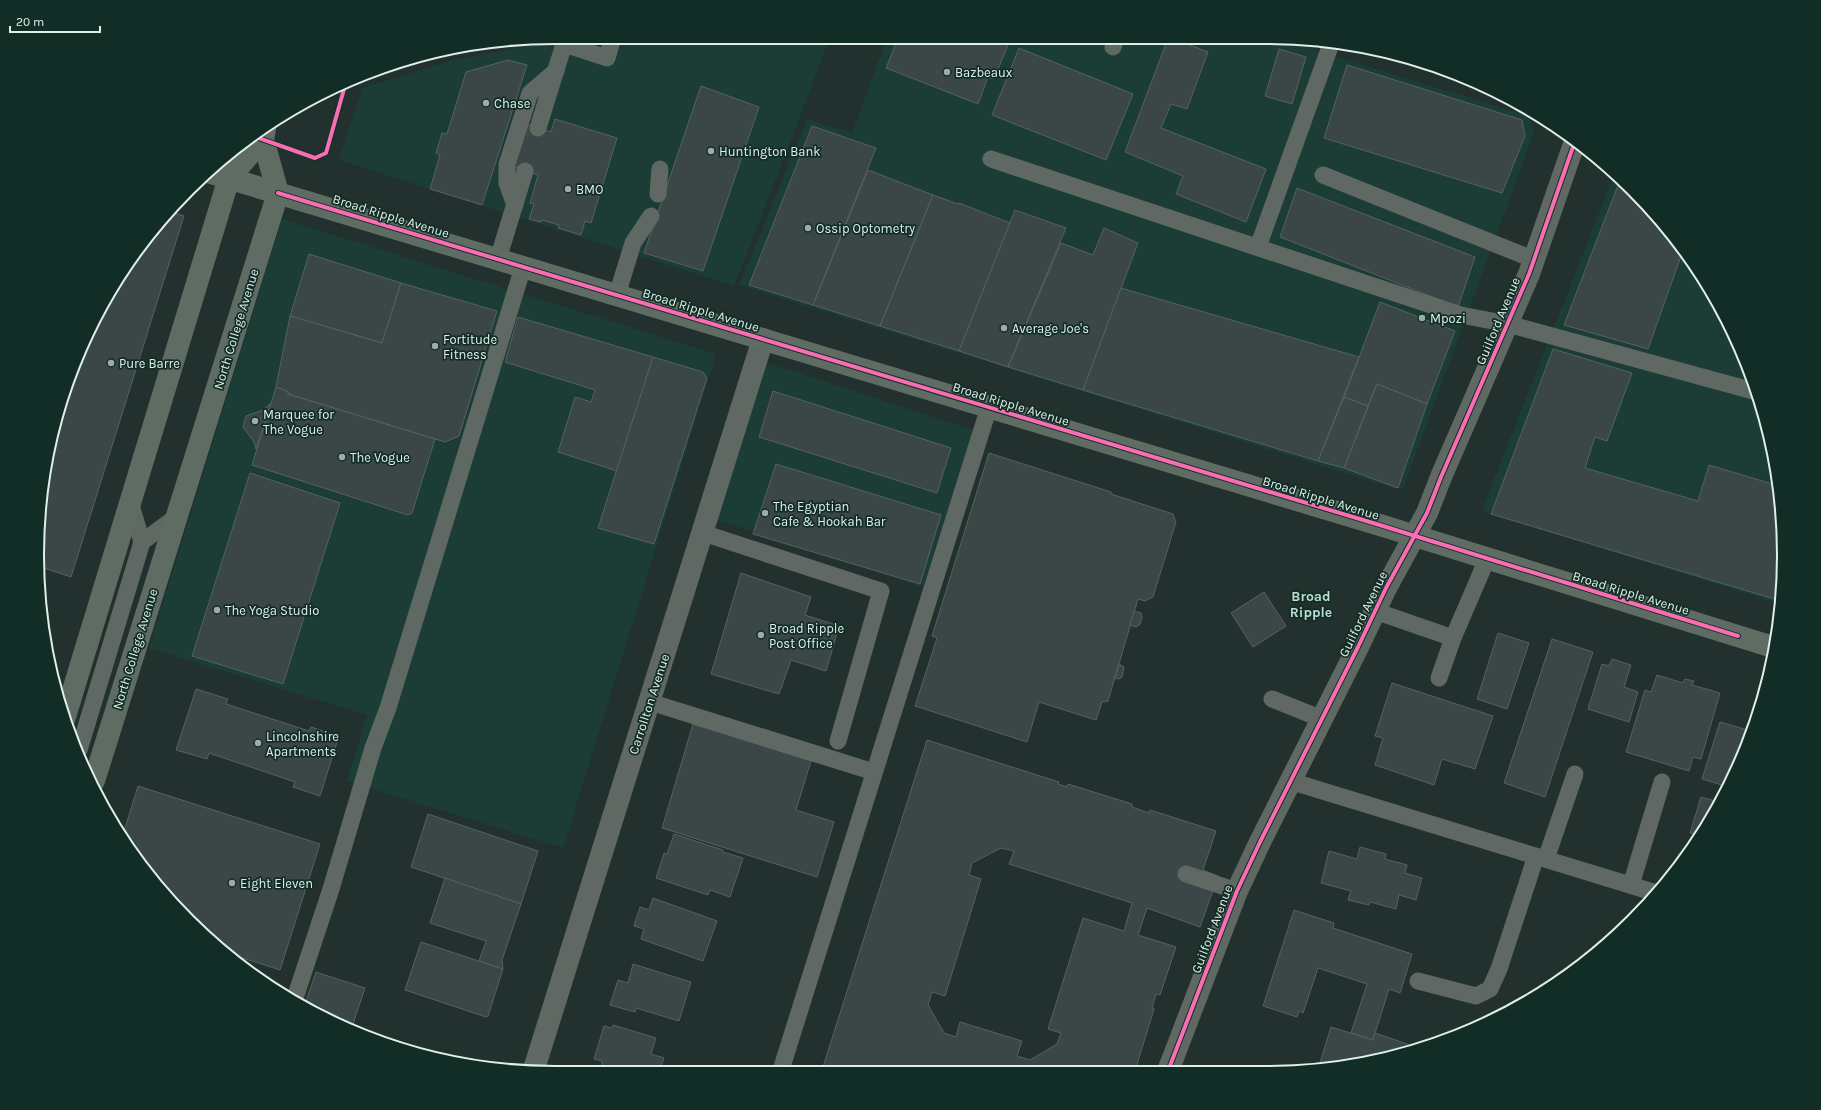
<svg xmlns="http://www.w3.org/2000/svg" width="1821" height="1110" viewBox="0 0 1821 1110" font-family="Karla,sans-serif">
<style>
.built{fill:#1b3d35}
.building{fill:#3a4746;stroke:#556260;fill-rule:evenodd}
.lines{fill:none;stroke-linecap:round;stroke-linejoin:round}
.lane{stroke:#5f6863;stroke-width:17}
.street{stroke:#5f6863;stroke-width:22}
.secondary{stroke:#5f6c64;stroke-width:22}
.cycleway-casing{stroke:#122d26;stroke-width:6}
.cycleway{stroke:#f96db3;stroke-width:4}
.poi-dot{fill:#9eaca8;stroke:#122d26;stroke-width:1.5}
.labels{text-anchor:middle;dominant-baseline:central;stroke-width:3.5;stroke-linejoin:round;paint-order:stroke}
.poi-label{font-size:13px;fill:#e0efea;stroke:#122d26;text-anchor:start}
.street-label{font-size:13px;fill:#e0efea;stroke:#122d26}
.neighbourhood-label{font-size:14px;font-weight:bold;fill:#beddd4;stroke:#122d26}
.rim{fill:none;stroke:#e0efea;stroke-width:2}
</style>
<rect width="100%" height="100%" fill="#22312d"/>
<g class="built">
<polygon points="555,41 828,41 800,117 734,286 339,160 363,88 456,59"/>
<polygon points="886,41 1284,41 1529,116 1534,133 1403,489 1393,488 739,285 807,119 852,133"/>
<polygon points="1614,175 1655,213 1714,296 1756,388 1780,487 1783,589 1780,604 1486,513 1483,507"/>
<polygon points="282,219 716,354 563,848 347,781 367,715 149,648"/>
<polygon points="764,362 974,430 923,587 714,519"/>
</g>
<g class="building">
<polygon points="897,41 999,41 1008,45 994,79 988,77 978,104 886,68"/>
<polygon points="1167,41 1180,41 1208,52 1187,109 1171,104 1161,128 1266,169 1246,222 1176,194 1183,176 1125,152"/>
<polygon points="1019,48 1133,94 1106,160 992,115"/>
<polygon points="1279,49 1306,57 1292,104 1265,96"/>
<polygon points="508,60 527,65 482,205 430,189 440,155 436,153 442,133 447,134 466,72"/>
<polygon points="1347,65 1522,120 1525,136 1502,193 1324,138"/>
<polygon points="701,86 759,107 703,271 644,253"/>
<polygon points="555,119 617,138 591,223 585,221 581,235 558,228 559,225 542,220 541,222 529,219 534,204 530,203 538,175 514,167 527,125 551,132"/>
<polygon points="812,126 876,148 813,305 749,285"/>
<polygon points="868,170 933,195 880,326 813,305"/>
<polygon points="1620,180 1655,213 1687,258 1681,256 1648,349 1564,325"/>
<polygon points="1297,188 1475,257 1458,307 1280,237"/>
<polygon points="933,195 958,204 959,203 1010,223 959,351 880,326"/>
<polygon points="1015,210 1066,228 1008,367 959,351"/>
<polygon points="172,212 184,216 71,577 38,566 37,555 41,487 64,389 91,326 144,240"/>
<polygon points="1104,228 1138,243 1083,390 1008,367 1061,243 1093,255"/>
<polygon points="309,254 401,283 382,343 290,316"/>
<polygon points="401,283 497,311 459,436 445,442 288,394 288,392 276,387 290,316 382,343"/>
<polygon points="1121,288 1359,357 1318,461 1083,390"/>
<polygon points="1380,302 1455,331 1427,404 1377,384 1368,406 1344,397"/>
<polygon points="518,317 653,357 617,471 558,452 575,397 591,402 595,390 505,362"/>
<polygon points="1553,349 1632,373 1607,441 1595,437 1585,468 1698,501 1709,465 1779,486 1783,589 1781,601 1491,514"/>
<polygon points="653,357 703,372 707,378 654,544 598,528"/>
<polygon points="1377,384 1427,404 1398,488 1344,468"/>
<polygon points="276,387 288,392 288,394 435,439 412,513 408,515 252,465"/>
<polygon points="773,391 951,448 937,493 759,437"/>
<polygon points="1344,397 1368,406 1344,468 1318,461"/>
<polygon points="271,403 256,449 254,442 243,427 246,416 263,410"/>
<polygon points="989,453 1111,492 1111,494 1173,514 1176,522 1153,597 1145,601 1138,599 1108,701 1102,702 1096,720 1039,702 1027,742 915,706 937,638 932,636"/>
<polygon points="776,464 941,515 920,584 753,534"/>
<polygon points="250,473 340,503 283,684 192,656"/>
<polygon points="741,573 811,597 805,615 839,626 826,671 791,660 779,694 711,674"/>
<polygon points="1264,592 1286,626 1253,647 1231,613"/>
<polygon points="1134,611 1141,613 1142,617 1140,624 1136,627 1130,625"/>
<polygon points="1498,633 1529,643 1507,709 1477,699"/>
<polygon points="1552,639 1593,652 1545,797 1504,783"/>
<polygon points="1612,659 1631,665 1624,687 1638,692 1629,722 1588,709 1602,664 1609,666"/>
<polygon points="1119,664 1124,667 1122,677 1119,679 1115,678"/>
<polygon points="1657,675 1683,683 1685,679 1694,681 1692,685 1720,693 1701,759 1693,757 1689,771 1626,752 1645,690 1651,692"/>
<polygon points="1392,683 1493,716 1475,769 1442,759 1434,785 1375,765 1383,738 1375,736"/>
<polygon points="196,689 228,699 226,704 309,731 311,727 339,736 320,796 293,787 295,782 209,753 207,759 176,750"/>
<polygon points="1720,722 1751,731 1729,787 1702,779"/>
<polygon points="693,724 811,761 796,810 834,822 817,877 662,828"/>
<path d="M927,740L1059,782L1058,784L1067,787L1068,784L1132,804V807L1149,813L1150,810L1216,831L1203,870L1218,876L1200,927L1147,908L1138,935L1176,947L1160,995L1156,994L1152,1008L1154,1009L1135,1071L822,1070ZM1001,848L1014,851L1009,864L1132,903L1124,931L1083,918L1048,1029L1061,1033L1057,1044L1030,1060L1017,1056L1022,1041L960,1022L956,1037L944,1033L928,1005L932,992L945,996L981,879L969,875L972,863Z"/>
<polygon points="138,786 320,844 280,970 224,952 189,921 124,843 122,838"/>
<polygon points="1701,797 1719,802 1699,835 1690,833"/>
<polygon points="428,814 538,851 521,904 411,867"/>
<polygon points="674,834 723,850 723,852 743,858 730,897 710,890 708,895 656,878 664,853 667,854"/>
<polygon points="1360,847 1386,854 1385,859 1407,865 1405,873 1422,878 1416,900 1399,895 1396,909 1370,902 1369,905 1348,900 1351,891 1321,883 1329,851 1357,859"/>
<polygon points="445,878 521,904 502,960 503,969 479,961 486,941 430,923"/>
<polygon points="653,898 717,921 703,961 641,939 644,929 634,926 640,907 649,910"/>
<polygon points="1294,910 1334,923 1333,928 1412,954 1400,993 1389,989 1373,1040 1351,1033 1367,984 1318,968 1303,1013 1299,1011 1297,1017 1263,1006"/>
<polygon points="421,942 503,969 488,1016 486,1017 405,990"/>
<polygon points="633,964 691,982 679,1021 636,1008 635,1012 610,1005 618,980 628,983"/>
<polygon points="316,972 365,988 351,1030 305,1004"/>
<polygon points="613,1025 656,1038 651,1054 664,1058 660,1069 615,1069 602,1065 602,1061 594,1059 604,1026 612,1028"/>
<polygon points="1331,1027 1373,1040 1375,1033 1419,1048 1400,1055 1318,1069"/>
</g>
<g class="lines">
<g class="lane">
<polyline points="564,44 607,58 612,41"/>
<polyline points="1113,47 1115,41"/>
<polyline points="538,128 564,44 563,41"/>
<polyline points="991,159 1461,315 1508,324 1757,392"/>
<polyline points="1323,175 1535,260"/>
<polyline points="658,194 660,169"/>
<polyline points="515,205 507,183 507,164 530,93 556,71"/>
<polyline points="1258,247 1332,41"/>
<polyline points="498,259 525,171"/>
<polyline points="617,295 633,243 651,216"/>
<polyline points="703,533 881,591 838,741"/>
<polyline points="142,542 176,517"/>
<polyline points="1375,611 1453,638 1487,559"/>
<polyline points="1439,678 1453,638"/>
<polyline points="1272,699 1322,719"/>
<polyline points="650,702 874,772"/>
<polyline points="79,750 142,542 130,502"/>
<polyline points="1290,781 1656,893"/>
<polyline points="1546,859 1575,774"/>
<polyline points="1186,874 1237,891"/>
<polyline points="1631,885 1662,782"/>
<polyline points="1418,981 1476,996 1490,989 1499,969 1536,856"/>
<polyline points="295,998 331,889 373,748 388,708 523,267"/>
<polyline points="781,1070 989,407"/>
</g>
<g class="street">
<polyline points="534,1069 763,339"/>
<polyline points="1168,1071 1237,891 1260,842 1358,647 1386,588 1427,513 1441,477 1529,274 1575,141"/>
</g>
<g class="secondary">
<polyline points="211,173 1383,526 1773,647"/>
<polyline points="64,720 229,178 263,139 265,129"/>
<polyline points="94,781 278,193 263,139"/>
</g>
<g class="cycleway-casing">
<g id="cycleway">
<polyline points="253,136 315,158 326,153 346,82"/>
<polyline points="278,193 1383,526 1738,636"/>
<polyline points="1168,1071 1237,891 1260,842 1358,647 1386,588 1427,513 1441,477 1529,274 1575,141"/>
</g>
</g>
<use href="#cycleway" class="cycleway"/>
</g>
<g class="poi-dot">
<circle cx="947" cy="72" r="4"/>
<circle cx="486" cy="103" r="4"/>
<circle cx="711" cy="151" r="4"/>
<circle cx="568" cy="189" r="4"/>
<circle cx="808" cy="228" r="4"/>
<circle cx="1422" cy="318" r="4"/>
<circle cx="1004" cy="328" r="4"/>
<circle cx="435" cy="346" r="4"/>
<circle cx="111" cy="363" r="4"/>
<circle cx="255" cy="421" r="4"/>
<circle cx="342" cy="457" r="4"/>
<circle cx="765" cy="513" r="4"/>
<circle cx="217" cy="610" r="4"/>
<circle cx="761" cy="635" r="4"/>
<circle cx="258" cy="743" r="4"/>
<circle cx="232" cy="883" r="4"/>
</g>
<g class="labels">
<g class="poi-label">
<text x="955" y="72">Bazbeaux</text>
<text x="494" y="103">Chase</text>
<text x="719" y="151">Huntington Bank</text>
<text x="576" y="189">BMO</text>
<text x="816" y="228">Ossip Optometry</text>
<text x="1430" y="318">Mpozi</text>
<text x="1012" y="328">Average Joe's</text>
<text x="443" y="339">Fortitude<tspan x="443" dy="15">Fitness</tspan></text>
<text x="119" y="363">Pure Barre</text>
<text x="263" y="414">Marquee for<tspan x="263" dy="15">The Vogue</tspan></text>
<text x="350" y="457">The Vogue</text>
<text x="773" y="506">The Egyptian<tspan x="773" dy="15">Cafe &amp; Hookah Bar</tspan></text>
<text x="225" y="610">The Yoga Studio</text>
<text x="769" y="628">Broad Ripple<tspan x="769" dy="15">Post Office</tspan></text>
<text x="266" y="736">Lincolnshire<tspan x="266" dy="15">Apartments</tspan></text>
<text x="240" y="883">Eight Eleven</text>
</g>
<g class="street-label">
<text transform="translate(391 216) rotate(17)">Broad Ripple Avenue</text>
<text transform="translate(701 310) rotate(17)">Broad Ripple Avenue</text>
<text transform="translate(1498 321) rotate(-67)">Guilford Avenue</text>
<text transform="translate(236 329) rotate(-73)">North College Avenue</text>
<text transform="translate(1011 404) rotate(17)">Broad Ripple Avenue</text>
<text transform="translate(1321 498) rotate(17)">Broad Ripple Avenue</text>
<text transform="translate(1631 593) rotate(17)">Broad Ripple Avenue</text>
<text transform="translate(1363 614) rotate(-64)">Guilford Avenue</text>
<text transform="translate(135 649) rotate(-73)">North College Avenue</text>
<text transform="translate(649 704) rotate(-72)">Carrollton Avenue</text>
<text transform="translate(1212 929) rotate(-69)">Guilford Avenue</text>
</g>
<g class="neighbourhood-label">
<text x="1311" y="596">Broad<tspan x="1311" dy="16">Ripple</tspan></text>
</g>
</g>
<path d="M0 0H1821V1110H0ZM555 44H1266A511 511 0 0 1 1777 555V555A511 511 0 0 1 1266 1066H555A511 511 0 0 1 44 555V555A511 511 0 0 1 555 44Z" fill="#122d26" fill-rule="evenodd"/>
<path class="rim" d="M555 44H1266A511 511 0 0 1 1777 555V555A511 511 0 0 1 1266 1066H555A511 511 0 0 1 44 555V555A511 511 0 0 1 555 44Z"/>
<path d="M10 26v6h90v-6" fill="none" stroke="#e0efea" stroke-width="2"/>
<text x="16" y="26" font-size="12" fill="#e0efea" stroke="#122d26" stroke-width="3" paint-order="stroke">20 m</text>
</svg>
